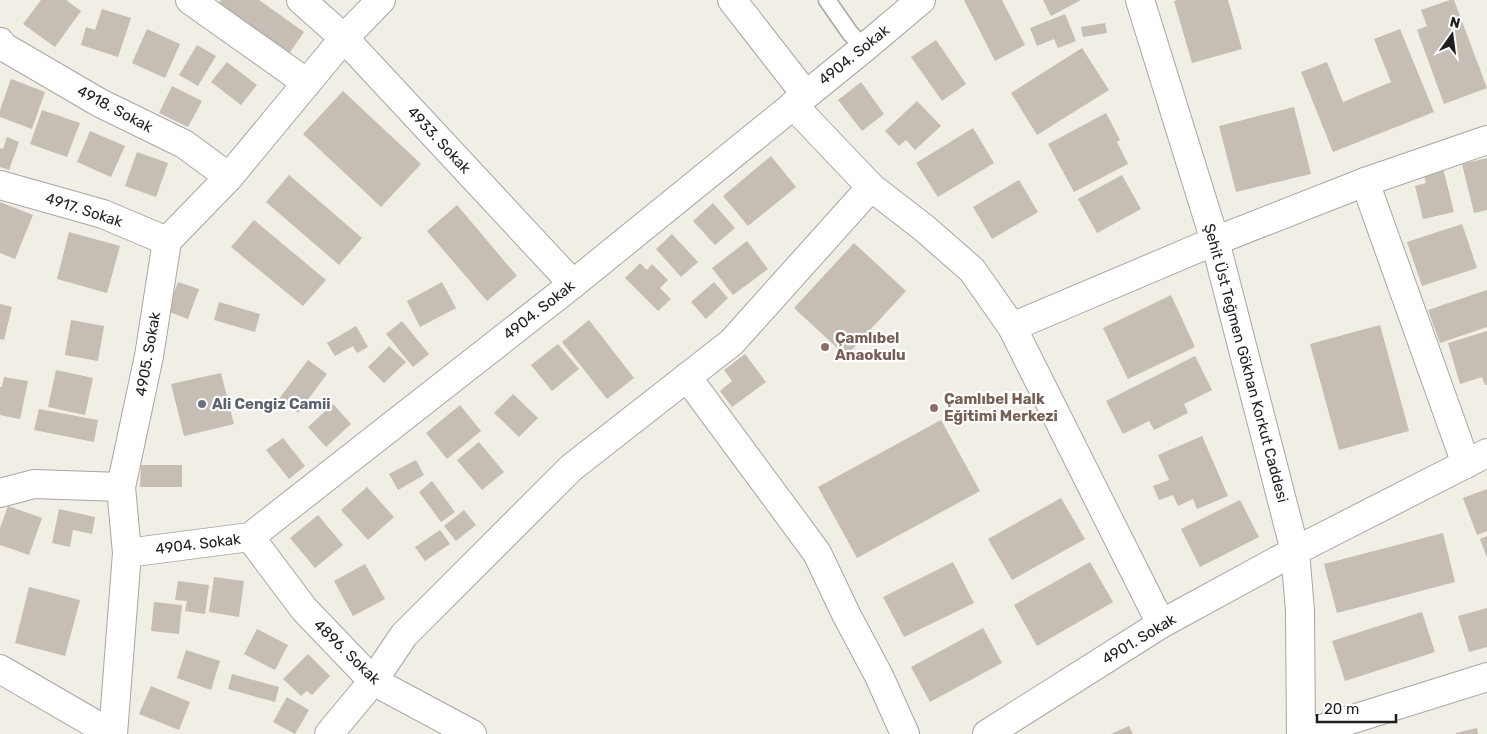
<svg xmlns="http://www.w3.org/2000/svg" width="1487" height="734" viewBox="0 0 1487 734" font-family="Rubik,sans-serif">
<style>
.building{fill:#c6bdb4}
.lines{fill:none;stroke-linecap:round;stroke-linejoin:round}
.service-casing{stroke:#a6a6a6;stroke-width:19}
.minor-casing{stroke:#a6a6a6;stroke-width:30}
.tertiary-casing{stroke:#a6a6a6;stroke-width:30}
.service{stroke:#fff;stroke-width:16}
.minor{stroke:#fff;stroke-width:28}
.tertiary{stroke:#fff;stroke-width:28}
.education-dot{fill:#8d6e63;stroke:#fff;stroke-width:2}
.worship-dot{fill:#6b7280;stroke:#fff;stroke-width:2}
.labels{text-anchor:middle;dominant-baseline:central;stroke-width:4.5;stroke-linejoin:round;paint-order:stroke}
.street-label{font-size:15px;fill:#1f1f1f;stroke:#fff}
.education-label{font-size:15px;font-weight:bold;fill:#785e54;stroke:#fff;text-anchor:start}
.worship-label{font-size:15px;font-weight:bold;fill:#5b616d;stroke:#fff;text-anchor:start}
</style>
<rect width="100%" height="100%" fill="#f1eee5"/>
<g class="building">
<polygon points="41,0 66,0 81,11 55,47 23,24"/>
<polygon points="221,0 259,0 304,32 284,61 214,10"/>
<polygon points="964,0 1002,0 1025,45 995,61"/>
<polygon points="1043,0 1081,0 1051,16"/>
<polygon points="1178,0 1228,0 1242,49 1192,63 1174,1"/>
<polygon points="1450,0 1454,0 1487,88 1444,104 1417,30 1427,26 1421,10"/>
<polygon points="102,9 131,18 118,57 81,45 86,27 95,30"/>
<polygon points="1065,14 1076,41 1058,48 1054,39 1037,46 1030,28"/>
<polygon points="1105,23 1107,33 1083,37 1081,27"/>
<polygon points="147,29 180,44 165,78 132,63"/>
<polygon points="1400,29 1434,112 1333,152 1301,72 1327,62 1343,102 1391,82 1374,39"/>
<polygon points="936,40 966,84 942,101 911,57"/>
<polygon points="197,45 216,56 198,86 179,75"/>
<polygon points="1082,48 1109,90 1037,135 1011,93"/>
<polygon points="227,62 257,85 241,105 211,82"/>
<polygon points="11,79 45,92 32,129 0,117 0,110"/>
<polygon points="861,82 884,114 862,131 838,100"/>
<polygon points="172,86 202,101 188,127 159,113"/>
<polygon points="343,91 421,164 381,207 303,134"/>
<polygon points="917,101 941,126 915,150 906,140 899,146 885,131"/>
<polygon points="1294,107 1311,174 1236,192 1219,126"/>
<polygon points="42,110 80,123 67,157 30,144"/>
<polygon points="1106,113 1120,140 1117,142 1128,164 1074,192 1048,144"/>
<polygon points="973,128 994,163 938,197 916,163"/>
<polygon points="90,131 125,146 111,177 77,162"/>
<polygon points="7,137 19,142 9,170 0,167 0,148 3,149"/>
<polygon points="137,152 168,163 156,197 125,186"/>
<polygon points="771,156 796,187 748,226 723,196"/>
<polygon points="1487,158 1487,210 1474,213 1462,164"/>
<polygon points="1443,168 1454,212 1423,219 1415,186 1426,183 1423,172"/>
<polygon points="289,175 362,238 339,265 266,202"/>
<polygon points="1122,175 1141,209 1097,233 1078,199"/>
<polygon points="1019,180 1038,212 992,239 973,207"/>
<polygon points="0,202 33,215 15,259 0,253"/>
<polygon points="713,203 735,228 715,245 693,221"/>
<polygon points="457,205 517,276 487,301 427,231"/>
<polygon points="254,220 326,280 303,306 231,247"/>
<polygon points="1462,224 1477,268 1422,286 1407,242"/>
<polygon points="69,232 120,246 107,293 57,279"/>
<polygon points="672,234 698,262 681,277 656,249"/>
<polygon points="747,241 768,269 733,295 712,268"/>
<polygon points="854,243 906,291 846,356 794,308"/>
<polygon points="640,263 647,270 652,264 668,280 660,288 671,299 658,311 625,278"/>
<polygon points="178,282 199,289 188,319 167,311"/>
<polygon points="442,282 456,308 420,327 407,301"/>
<polygon points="714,282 728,298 706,319 691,302"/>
<polygon points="1487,290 1487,327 1440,343 1428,310"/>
<polygon points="1171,295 1195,347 1128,379 1103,328"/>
<polygon points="219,302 260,314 255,332 214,320"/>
<polygon points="0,304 12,307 4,340 0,339"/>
<polygon points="71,320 104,326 98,361 65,355"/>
<polygon points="589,320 634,378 607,399 562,342"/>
<polygon points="402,321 429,354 413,367 386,334"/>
<polygon points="1380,325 1409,431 1339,450 1310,344"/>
<polygon points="356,326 368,347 357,353 353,346 335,356 327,343"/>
<polygon points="1487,331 1487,385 1485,385 1482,377 1460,384 1448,343"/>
<polygon points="558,344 579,369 552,391 531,365"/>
<polygon points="389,346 406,362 384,383 368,367"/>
<polygon points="745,354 766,382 732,407 720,391 732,381 724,370"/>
<polygon points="1195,356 1212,390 1184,404 1188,413 1154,430 1149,421 1123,434 1106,401"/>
<polygon points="308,360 327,374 298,413 279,399"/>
<polygon points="56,370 93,378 85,415 48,407"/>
<polygon points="221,373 234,424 184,436 171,384"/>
<polygon points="4,377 28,381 20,419 0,415 0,387 2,387"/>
<polygon points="513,394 538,418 519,437 494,413"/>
<polygon points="333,404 351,424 326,447 308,427"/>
<polygon points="460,405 481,431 447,459 426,433"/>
<polygon points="39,409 98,420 94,442 34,430"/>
<polygon points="941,420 980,491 857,558 818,487"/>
<polygon points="1202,436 1228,496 1197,509 1193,499 1178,506 1173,495 1159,500 1153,486 1169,480 1158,455"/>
<polygon points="283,438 305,466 289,479 266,450"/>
<polygon points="479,442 504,472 482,490 457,460"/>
<polygon points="416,460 424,475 398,490 389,474"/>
<polygon points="141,465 182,465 182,487 140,487"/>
<polygon points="432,481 455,512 441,522 419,492"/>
<polygon points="367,487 394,517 368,540 341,510"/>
<polygon points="1487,489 1487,531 1477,535 1463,498"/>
<polygon points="1061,498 1085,539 1012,580 988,539"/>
<polygon points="1240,500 1259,537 1200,567 1181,529"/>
<polygon points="8,506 42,518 29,555 0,545 0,528"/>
<polygon points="59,509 95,517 92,534 73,530 70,547 52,543"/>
<polygon points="464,510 476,525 456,541 444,526"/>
<polygon points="318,515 343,545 315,568 290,538"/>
<polygon points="440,530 450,544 425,561 415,547"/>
<polygon points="1443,533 1455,582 1337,613 1324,564"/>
<polygon points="1487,536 1487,558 1480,539"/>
<polygon points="953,562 974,603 904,637 883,597"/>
<polygon points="1090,562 1113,602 1037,646 1014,605"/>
<polygon points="365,564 385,599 353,616 334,581"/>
<polygon points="214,577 244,581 239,617 209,612"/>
<polygon points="178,581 209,585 205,614 185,611 187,601 175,600"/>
<polygon points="29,587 80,600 65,656 15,643"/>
<polygon points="154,602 182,605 179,634 151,631"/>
<polygon points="1487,608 1487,647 1469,652 1458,616"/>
<polygon points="1422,612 1435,652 1345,681 1332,641"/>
<polygon points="983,628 1002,663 930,702 911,667"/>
<polygon points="257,629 288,645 275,670 244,654"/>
<polygon points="186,650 220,661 211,690 177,678"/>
<polygon points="308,654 330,676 312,695 307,691 301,696 283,679"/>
<polygon points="232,674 279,687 275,702 228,689"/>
<polygon points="151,686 190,702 179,730 139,714"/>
<polygon points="287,697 309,710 295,734 273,722"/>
<polygon points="1129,726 1133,734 1111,734"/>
<polygon points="1477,728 1478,734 1456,734 1456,733"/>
</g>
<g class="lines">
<g class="service-casing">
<polyline id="service" points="827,0 850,33 864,48"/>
</g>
<g class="minor-casing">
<g id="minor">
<polyline points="190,0 307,83"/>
<polyline points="301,0 344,38 573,284"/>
<polyline points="732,0 806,95"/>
<polyline points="0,42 4,47 100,103 184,144 229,177"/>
<polyline points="793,105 871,187 924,228 972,270 1012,327 1161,624"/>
<polyline points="1365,182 1466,464"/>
<polyline points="0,185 103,214 167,241"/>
<polyline points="1012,327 1215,241 1365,182 1487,140"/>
<polyline points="687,377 817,553 846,614 879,676 905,734"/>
<polyline points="0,493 34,484 121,487"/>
<polyline points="250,537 304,609 373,681 472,734"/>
<polyline points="127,553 250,537 573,284 864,48 921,0"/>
<polyline points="0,669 112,734"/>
<polyline points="113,734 127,553 121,487 149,356 167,241 229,177 344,38 381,0"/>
<polyline points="329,734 373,681 404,635 571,468 732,342 871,187"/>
<polyline points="987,734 1161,624 1295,551 1487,453"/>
<polyline points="1305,734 1487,677"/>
</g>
</g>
<g class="tertiary-casing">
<polyline id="tertiary" points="1140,0 1215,241 1295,551 1300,611 1301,734"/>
</g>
<use href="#service" class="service"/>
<use href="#minor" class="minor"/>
<use href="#tertiary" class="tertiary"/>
</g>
<g class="education-dot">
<circle cx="825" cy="347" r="5"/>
<circle cx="934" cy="408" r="5"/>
</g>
<circle class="worship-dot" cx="202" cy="404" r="5"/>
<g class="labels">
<g class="street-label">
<text transform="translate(854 55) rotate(-39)">4904. Sokak</text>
<text transform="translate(115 109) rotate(28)">4918. Sokak</text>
<text transform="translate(439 140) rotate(47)">4933. Sokak</text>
<text transform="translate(84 210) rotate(18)">4917. Sokak</text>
<text transform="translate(539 310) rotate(-38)">4904. Sokak</text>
<text transform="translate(148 354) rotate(-80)">4905. Sokak</text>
<text transform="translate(1246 363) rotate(75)">Şehit Üst Teğmen Gökhan Korkut Caddesi</text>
<text transform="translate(198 544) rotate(-7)">4904. Sokak</text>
<text transform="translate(1139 639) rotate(-31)">4901. Sokak</text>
<text transform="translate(347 652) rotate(44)">4896. Sokak</text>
</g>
<g class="education-label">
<text x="835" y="338">Çamlıbel<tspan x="835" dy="17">Anaokulu</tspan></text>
<text x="944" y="399">Çamlıbel Halk<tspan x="944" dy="17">Eğitimi Merkezi</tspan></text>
</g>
<g class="worship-label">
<text x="212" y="404">Ali Cengiz Camii</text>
</g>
</g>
<g transform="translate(1452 35) rotate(14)" stroke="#ffffff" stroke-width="4" paint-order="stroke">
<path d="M0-4L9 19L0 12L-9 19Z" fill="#1f1f1f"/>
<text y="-8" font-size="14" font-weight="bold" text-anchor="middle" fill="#1f1f1f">N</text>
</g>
<path d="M1317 714v8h79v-8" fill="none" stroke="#1f1f1f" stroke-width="2.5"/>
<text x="1324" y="714" font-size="15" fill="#1f1f1f" stroke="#ffffff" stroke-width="4" paint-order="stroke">20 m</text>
</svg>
